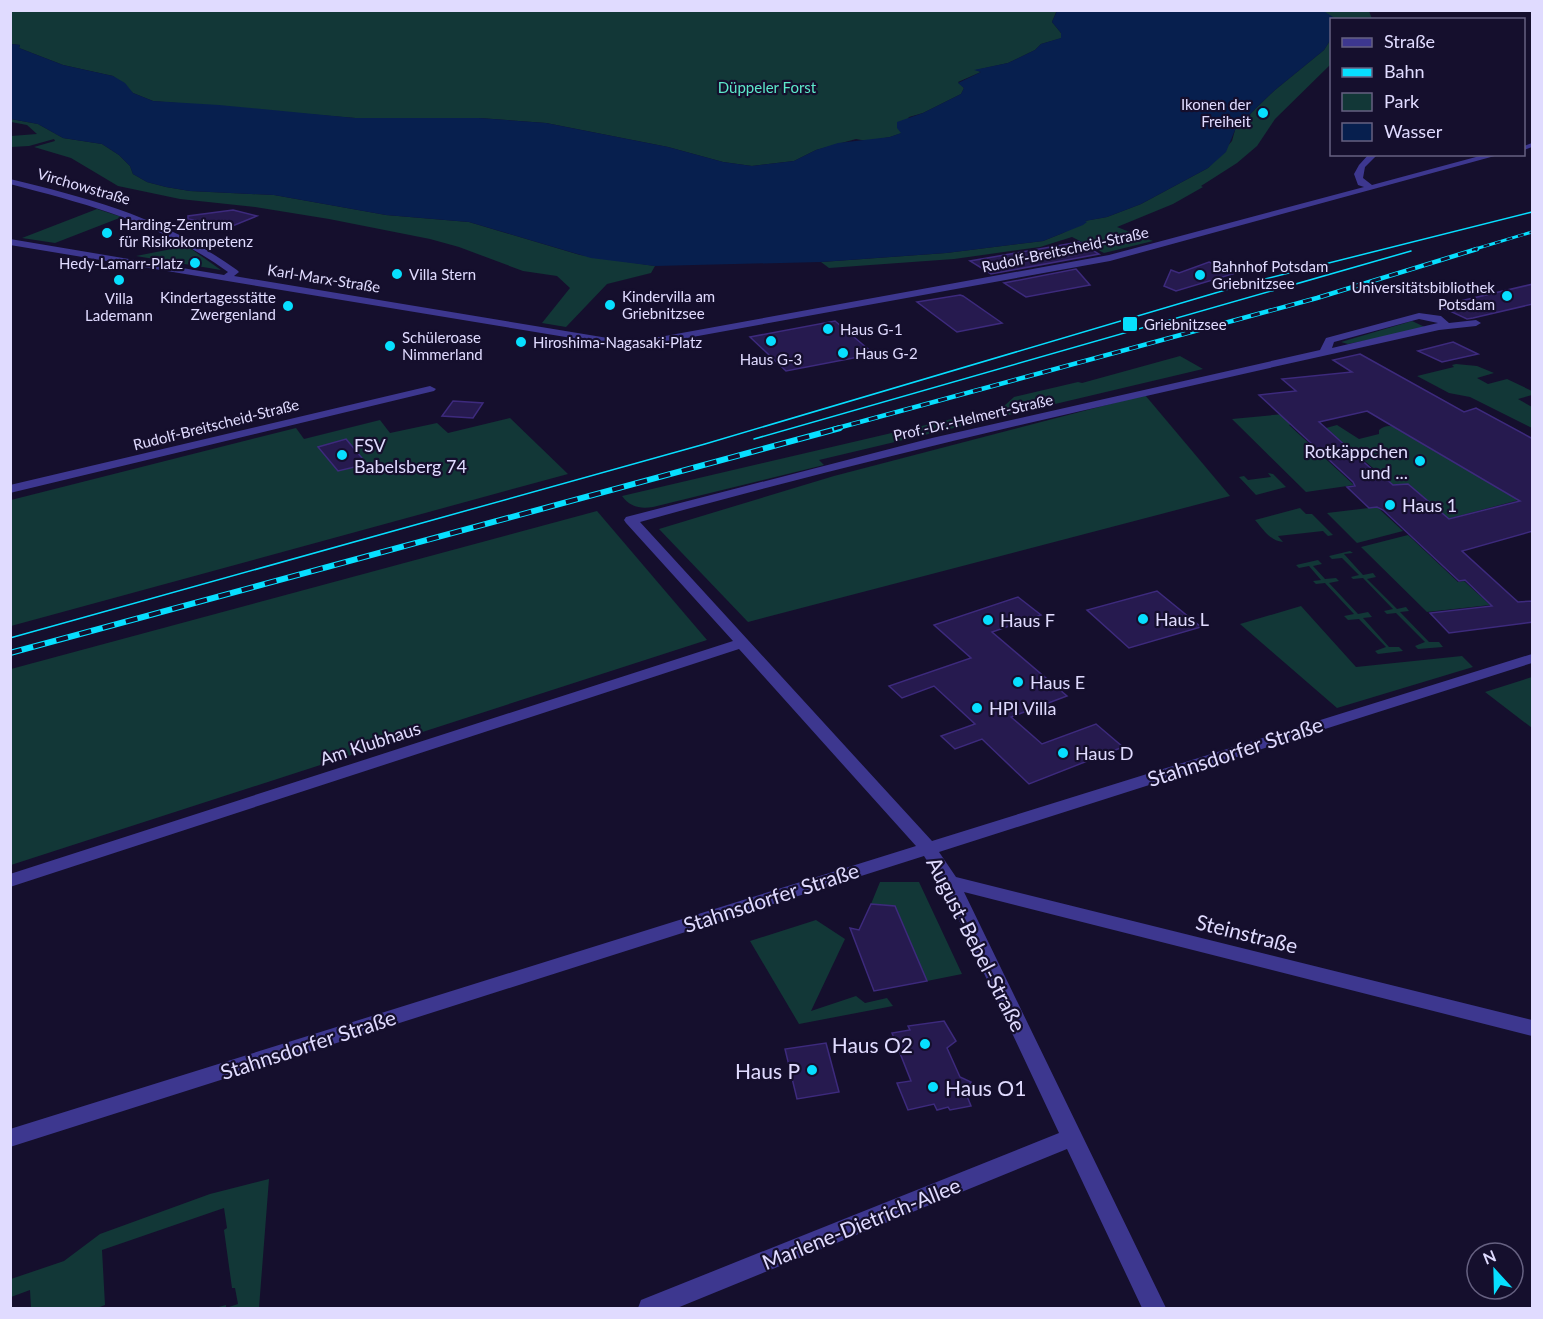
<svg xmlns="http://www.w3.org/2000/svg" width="1543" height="1319" viewBox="0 0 1543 1319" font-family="Lato,sans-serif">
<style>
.green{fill:#123737}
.water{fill:#071f4e}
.building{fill:#261a4f;stroke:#3d2a7d;stroke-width:1.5;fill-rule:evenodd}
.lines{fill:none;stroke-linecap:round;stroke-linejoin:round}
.minor{fill:#3d378f;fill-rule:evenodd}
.tram{stroke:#07dfff;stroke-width:1.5}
.rail-far2-casing{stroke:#07dfff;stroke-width:3}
.rail-far1-casing{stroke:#07dfff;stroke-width:4.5}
.rail-casing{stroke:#07dfff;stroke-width:6}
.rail-far2{stroke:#150f2d;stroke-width:2;stroke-dasharray:6;stroke-linecap:butt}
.rail-far1{stroke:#150f2d;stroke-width:3;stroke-dasharray:9;stroke-linecap:butt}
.rail{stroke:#150f2d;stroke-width:4;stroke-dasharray:12;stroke-linecap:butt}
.poi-dot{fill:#07dfff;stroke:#150f2d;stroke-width:2}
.labels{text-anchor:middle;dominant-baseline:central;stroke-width:4.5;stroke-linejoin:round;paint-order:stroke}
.far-park-label{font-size:15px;fill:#5de9ca;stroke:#150f2d}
.far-poi-label{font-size:15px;fill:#e0dbff;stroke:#150f2d;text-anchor:start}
.far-street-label{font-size:15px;fill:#e0dbff;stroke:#150f2d}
.poi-label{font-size:18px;fill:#e0dbff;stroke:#150f2d;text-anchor:start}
.street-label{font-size:18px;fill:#e0dbff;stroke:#150f2d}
.near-street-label{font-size:21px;fill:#e0dbff;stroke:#150f2d}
.near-poi-label{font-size:21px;fill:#e0dbff;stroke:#150f2d;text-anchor:end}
</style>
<rect width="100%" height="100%" fill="#150f2d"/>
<g class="green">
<polygon points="11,10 1057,10 1052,22 1061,33 1062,38 1041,44 1035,50 1008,63 976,70 981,72 958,82 964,88 961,94 923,113 909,117 900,130 902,133 890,137 867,141 856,139 816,150 794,161 752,166 723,162 668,147 546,123 479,118 355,118 153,101 133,93 113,76 63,65 19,48 20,45 11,44"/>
<polygon points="1322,11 1369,11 1372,19 1336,19"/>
<polygon points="1331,39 1331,64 1275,119 1257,146 1237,163 1201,186 1203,187 1173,204 1117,227 1153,241 1104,253 1072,237 1040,247 954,259 829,268 821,262 946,253 1043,241 1063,233 1084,221 1107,217 1141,204 1208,168 1232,141 1235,130 1257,107 1275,90 1324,50"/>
<polygon points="11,119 38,124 63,138 102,144 119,155 130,166 133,174 147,182 166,187 190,191 274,195 386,215 469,222 580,255 655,266 651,273 607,284 566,327 542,323 570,288 557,276 523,271 459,247 430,239 329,219 255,207 180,199 118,186 71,158 34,147 55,141 54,139 29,146 11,147 11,136 37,134 27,125 11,122"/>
<polygon points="97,209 122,217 55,243 22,238"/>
<polygon points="187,246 221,270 136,256"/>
<polygon points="1412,321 1427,328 1348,344 1341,342"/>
<path d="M1180,356L1203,369L819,460L824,465L653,507C640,509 630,507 622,496L1003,407L1014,397L1078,382L1082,383Z"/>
<polygon points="1456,364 1477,366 1494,373 1477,378 1488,384 1507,379 1532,391 1532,395 1518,399 1532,407 1532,428 1470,397 1449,393 1417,376 1454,367 1452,365"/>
<polygon points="1145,395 1230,496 748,622 659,529 834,476"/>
<polygon points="1284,414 1294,423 1289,425 1354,485 1306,492 1232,419"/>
<polygon points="510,418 568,474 11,626 11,500 296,428 304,439 380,420 390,433 437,423 448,433"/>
<path d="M1337,425L1359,439L1379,434V430C1384,426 1389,425 1394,427L1519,500L1432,523L1411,486L1408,484L1393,485L1326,428Z"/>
<polygon points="1268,473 1273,474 1286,487 1256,495 1239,477 1244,476 1248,480 1271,477"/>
<polygon points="1377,507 1403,531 1357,543 1327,513"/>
<path d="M1300,508L1306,514H1312L1333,535L1328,536L1323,531L1278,536L1283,542C1270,541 1263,529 1255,520Z"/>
<polygon points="597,511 707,640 11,865 11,669"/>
<polygon points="1408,535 1458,582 1464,581 1490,605 1427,612 1361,547"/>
<polygon points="1350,551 1353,553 1344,554 1363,575 1373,573 1376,577 1367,579 1397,609 1406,607 1409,611 1400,612 1429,642 1439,642 1443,647 1418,649 1415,646 1425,642 1396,613 1387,614 1384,611 1393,609 1363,578 1353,579 1351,577 1359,575 1342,558 1332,559 1329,556"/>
<polygon points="1318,560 1322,564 1313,566 1325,579 1336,578 1339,581 1329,583 1358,614 1368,612 1372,617 1363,618 1389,647 1399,647 1403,651 1378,654 1375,651 1386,647 1359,619 1348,620 1344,616 1354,614 1325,583 1316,584 1313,581 1321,580 1309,566 1299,568 1296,565"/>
<polygon points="1301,606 1356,667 1462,656 1473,667 1337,708 1240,624"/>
<polygon points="1532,677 1532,728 1485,692"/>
<polygon points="880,882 919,882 962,974 927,981 895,907 871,904"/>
<polygon points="816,920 845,939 811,1011 856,996 865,1003 887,998 893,1006 799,1024 750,941"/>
<polygon points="269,1179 259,1308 215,1308 226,1305 226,1308 238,1304 235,1288 232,1288 224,1230 227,1228 224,1208 102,1250 105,1305 97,1308 31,1308 30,1290 11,1297 11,1279 64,1261 100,1234 210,1194"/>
</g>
<polygon class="water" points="1322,10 1336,19 1332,20 1331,39 1324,50 1275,90 1257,107 1235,130 1226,152 1208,168 1141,204 1107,217 1085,221 1087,222 1083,225 1043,241 946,253 821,262 655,266 591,258 469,222 386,215 274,195 190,191 166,187 147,182 133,174 130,166 119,155 102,144 63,138 38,124 11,119 11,44 20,45 19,48 63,65 113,76 125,83 133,93 153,101 219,105 355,118 479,118 546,123 668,147 723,162 752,166 794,161 816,150 838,143 890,137 901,133 897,128 897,122 923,113 961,94 964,88 958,83 981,72 974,70 1008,63 1035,50 1041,44 1061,38 1061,33 1052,22 1057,11"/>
<g class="building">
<polygon points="233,210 257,216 230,227 188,219 188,216"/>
<polygon points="1079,242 1099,254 991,274 970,261"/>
<polygon points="1209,262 1236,273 1176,291 1164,286 1171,270 1179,273"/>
<polygon points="1076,269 1090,285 1026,297 1004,283"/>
<polygon points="1533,284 1533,304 1473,318 1467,319 1439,306"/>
<polygon points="960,295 963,296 1002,323 957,332 917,302"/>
<polygon points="835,321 874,354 786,371 750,337"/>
<polygon points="1453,342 1478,354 1442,362 1418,351"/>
<path d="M1360,354L1464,412L1476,408L1533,439V531L1462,551L1518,602L1533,601V622L1449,633L1430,613L1492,606L1465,580L1459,581L1383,510L1377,507L1369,508L1347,487L1355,486L1353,482L1259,395L1296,391L1282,379L1352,372L1333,360ZM1367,411L1411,437L1520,501L1449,519L1408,484L1393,485L1378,472H1375L1319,422Z"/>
<polygon points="453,401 483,403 473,418 442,416"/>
<polygon points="346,439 367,464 338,471 318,447"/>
<polygon points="1157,591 1201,627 1129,648 1087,610"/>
<polygon points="1018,597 1041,615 992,632 1067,696 1011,717 1042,744 1096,724 1123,747 1029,784 982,739 955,749 941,736 975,724 934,686 902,698 889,686 971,658 934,625"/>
<polygon points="871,904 895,906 927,981 874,991 850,928 859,930"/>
<polygon points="944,1021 956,1041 947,1048 960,1077 971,1082 965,1091 971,1106 950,1110 948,1107 937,1110 934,1104 908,1110 897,1083 911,1081 892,1033 910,1030 908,1026"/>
<polygon points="826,1043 839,1092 797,1099 785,1049"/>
</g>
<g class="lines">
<g class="minor">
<polygon points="1532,143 1532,147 1524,150 1524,146"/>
<path d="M1369,154H1378L1365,167L1363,178L1372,185L1487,154H1502L1110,261L632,348L10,245V239L224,275L228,272C160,223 90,205 10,184V179C96,200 164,218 237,270L239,272L234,276L632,342L1109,255L1364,187L1358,185L1354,174L1359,165Z"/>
<path d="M1419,313L1441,316L1449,323L1476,320L1481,323L1476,326L1439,330C1172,390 904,448 640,522L932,841L1532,654V663L939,852L956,877L1532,1020V1036L964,892L1166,1308H1142L1067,1149L677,1308H638L641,1300L1059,1133L942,884L924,856L10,1147V1129L916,846L739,649L10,887V874L733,641L626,523L624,520L626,517L932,438L1320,350L1326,338ZM1419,319L1438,323L1332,348L1334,342Z"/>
<polygon points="430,386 436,389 434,391 10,493 10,485"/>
</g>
<g class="tram">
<polyline points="754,439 1411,251"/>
<polyline points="10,638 705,444 1249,283 1532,212"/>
</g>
<g class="rail-far2-casing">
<polyline id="rail-far2" points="1472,250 1532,232"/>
</g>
<g class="rail-far1-casing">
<polyline id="rail-far1" points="834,429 1317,298 1477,249"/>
</g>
<g class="rail-casing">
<polyline id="rail" points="10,653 840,428"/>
</g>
<use href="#rail-far2" class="rail-far2"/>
<use href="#rail-far1" class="rail-far1"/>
<use href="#rail" class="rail"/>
</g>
<g class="poi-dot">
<circle cx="1263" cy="113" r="6"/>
<circle cx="107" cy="233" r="6"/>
<circle cx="195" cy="263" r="6"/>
<circle cx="397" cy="274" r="6"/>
<circle cx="1200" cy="275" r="6"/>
<circle cx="119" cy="280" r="6"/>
<circle cx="1507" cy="296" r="6"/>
<circle cx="610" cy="305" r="6"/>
<circle cx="288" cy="306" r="6"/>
<rect x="1122" y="316" width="16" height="16" rx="3"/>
<circle cx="828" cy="329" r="6"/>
<circle cx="771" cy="341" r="6"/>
<circle cx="521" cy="342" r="6"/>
<circle cx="390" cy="346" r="6"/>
<circle cx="843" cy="353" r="6"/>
<circle cx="342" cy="455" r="6"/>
<circle cx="1420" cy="461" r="6"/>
<circle cx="1390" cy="505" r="6"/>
<circle cx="1143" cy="619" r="6"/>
<circle cx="988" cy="620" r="6"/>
<circle cx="1018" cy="682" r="6"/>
<circle cx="977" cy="708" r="6"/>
<circle cx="1063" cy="753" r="6"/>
<circle cx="925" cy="1044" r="6"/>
<circle cx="812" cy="1070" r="6"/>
<circle cx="933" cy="1087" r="6"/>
</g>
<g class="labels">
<g class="far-park-label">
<text x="767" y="87">Düppeler Forst</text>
</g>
<g class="far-poi-label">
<text x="1251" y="104" text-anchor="end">Ikonen der<tspan x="1251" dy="17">Freiheit</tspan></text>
<text x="119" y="224">Harding-Zentrum<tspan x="119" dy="17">für Risikokompetenz</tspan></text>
<text x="183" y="263" text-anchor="end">Hedy-Lamarr-Platz</text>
<text x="1212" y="266">Bahnhof Potsdam<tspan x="1212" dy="17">Griebnitzsee</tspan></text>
<text x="409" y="274">Villa Stern</text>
<text x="1495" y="287" text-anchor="end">Universitätsbibliothek<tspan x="1495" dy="17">Potsdam</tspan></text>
<text x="622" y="296">Kindervilla am<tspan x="622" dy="17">Griebnitzsee</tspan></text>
<text x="276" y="297" text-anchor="end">Kindertagesstätte<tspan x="276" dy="17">Zwergenland</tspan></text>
<text x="119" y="298" text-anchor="middle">Villa<tspan x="119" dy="17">Lademann</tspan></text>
<text x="1144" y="324">Griebnitzsee</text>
<text x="840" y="329">Haus G-1</text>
<text x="402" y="337">Schüleroase<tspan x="402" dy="17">Nimmerland</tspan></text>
<text x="533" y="342">Hiroshima-Nagasaki-Platz</text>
<text x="855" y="353">Haus G-2</text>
<text x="771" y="359" text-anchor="middle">Haus G-3</text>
</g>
<g class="far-street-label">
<text transform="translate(84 186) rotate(16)">Virchowstraße</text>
<text transform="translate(1065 249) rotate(-12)">Rudolf-Breitscheid-Straße</text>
<text transform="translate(324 278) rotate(9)">Karl-Marx-Straße</text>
<text transform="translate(973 417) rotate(-13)">Prof.-Dr.-Helmert-Straße</text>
<text transform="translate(216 424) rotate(-14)">Rudolf-Breitscheid-Straße</text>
</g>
<g class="poi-label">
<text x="354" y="445">FSV<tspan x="354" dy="21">Babelsberg 74</tspan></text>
<text x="1408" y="451" text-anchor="end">Rotkäppchen<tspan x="1408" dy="21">und ...</tspan></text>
<text x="1402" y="505">Haus 1</text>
<text x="1155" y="619">Haus L</text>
<text x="1000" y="620">Haus F</text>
<text x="1030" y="682">Haus E</text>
<text x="989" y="708">HPI Villa</text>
<text x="1075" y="753">Haus D</text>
</g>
<g class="street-label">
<text transform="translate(370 743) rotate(-18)">Am Klubhaus</text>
</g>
<g class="near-street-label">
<text transform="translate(1235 751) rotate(-18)">Stahnsdorfer Straße</text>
<text transform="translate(771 897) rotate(-18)">Stahnsdorfer Straße</text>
<text transform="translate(1247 933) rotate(14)">Steinstraße</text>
<text transform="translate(977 944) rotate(63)">August-Bebel-Straße</text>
<text transform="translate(308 1044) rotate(-18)">Stahnsdorfer Straße</text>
<text transform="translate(861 1223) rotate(-22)">Marlene-Dietrich-Allee</text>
</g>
<g class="near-poi-label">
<text x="913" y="1044">Haus O2</text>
<text x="800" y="1070">Haus P</text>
<text x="945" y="1087" text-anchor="start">Haus O1</text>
</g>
</g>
<rect width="1543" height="1319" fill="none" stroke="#e0dbff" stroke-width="24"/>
<rect x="1330" y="18" width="195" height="138" fill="#150f2d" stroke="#666181" stroke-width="1.5"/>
<rect x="1342" y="38" width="30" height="9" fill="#3d378f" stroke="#666181" stroke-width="1.5"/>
<text x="1384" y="48" font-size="18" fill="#e0dbff">Straße</text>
<rect x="1342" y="68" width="30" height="9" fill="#07dfff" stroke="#666181" stroke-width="1.5"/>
<text x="1384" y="78" font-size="18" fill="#e0dbff">Bahn</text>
<rect x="1342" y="93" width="30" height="18" fill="#123737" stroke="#666181" stroke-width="1.5"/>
<text x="1384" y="108" font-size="18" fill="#e0dbff">Park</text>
<rect x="1342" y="123" width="30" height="18" fill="#071f4e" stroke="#666181" stroke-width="1.5"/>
<text x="1384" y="138" font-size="18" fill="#e0dbff">Wasser</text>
<g transform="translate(1495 1271) rotate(338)"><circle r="28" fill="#150f2d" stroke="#666181" stroke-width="1.5"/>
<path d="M0-4.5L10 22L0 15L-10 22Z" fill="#07dfff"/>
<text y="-9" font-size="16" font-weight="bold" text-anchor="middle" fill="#e0dbff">N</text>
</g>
</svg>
